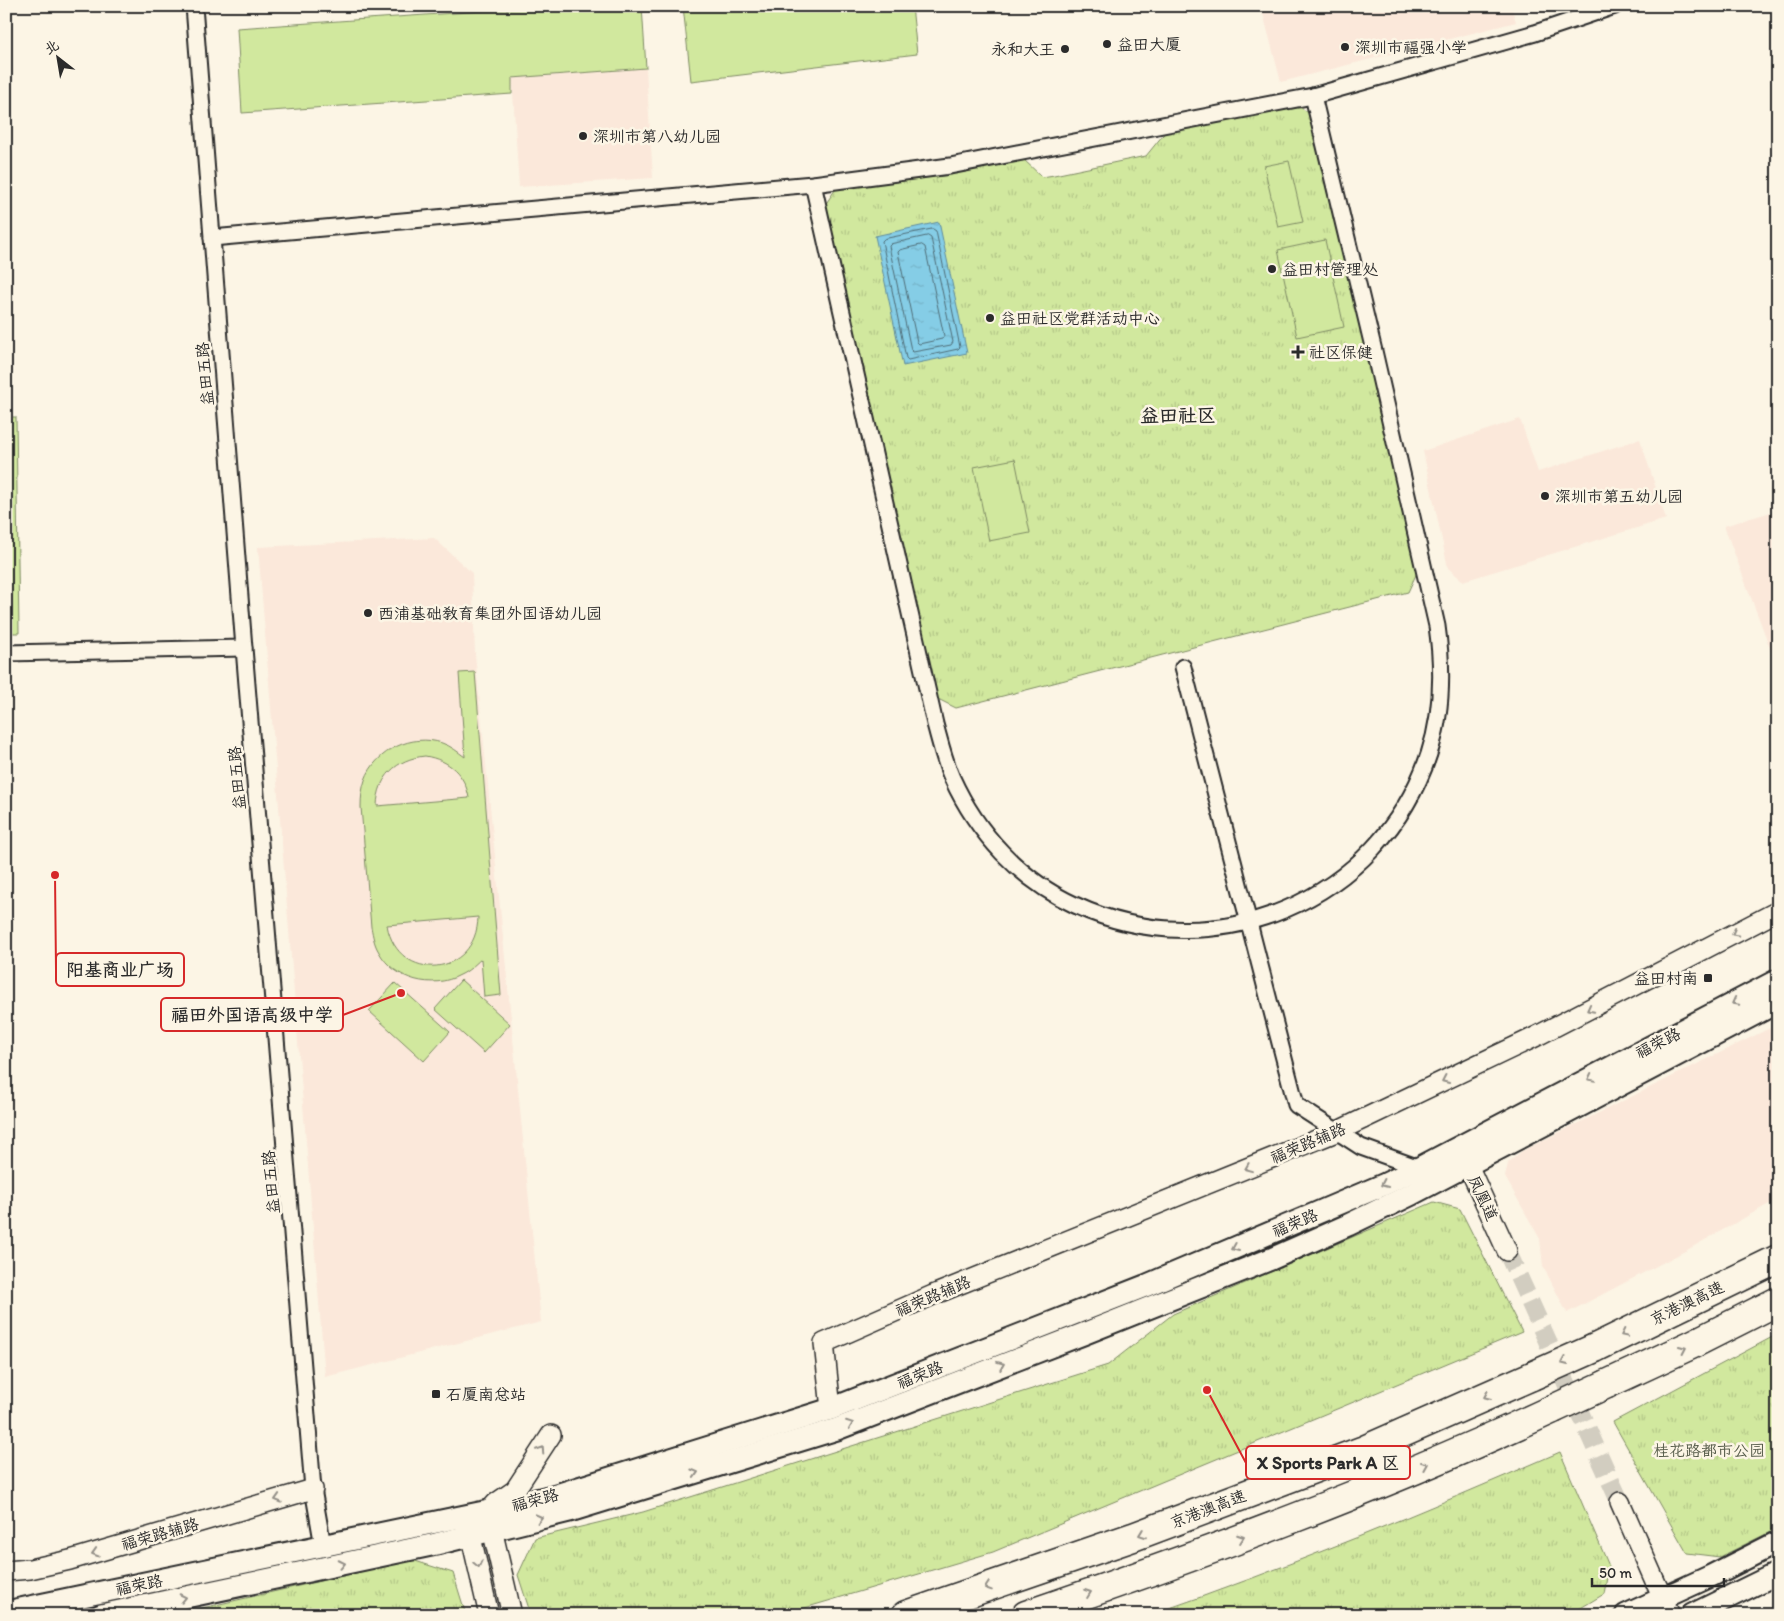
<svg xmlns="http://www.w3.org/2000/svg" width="1784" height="1621" viewBox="0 0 1784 1621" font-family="Itim,'LXGW WenKai TC',sans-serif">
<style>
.built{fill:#fbe8da}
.park{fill:url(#park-tufts);stroke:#7e8a64}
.garden{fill:#d1e89e;stroke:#7e8a64;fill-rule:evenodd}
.water{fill:url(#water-ripples);stroke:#618c9b}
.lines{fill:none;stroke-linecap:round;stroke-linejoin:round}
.shore{stroke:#4f6c76;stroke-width:1}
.tertiary-tunnel{stroke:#d2cdc0;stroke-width:19;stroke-dasharray:19 9;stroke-linecap:butt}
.minor-casing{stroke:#2b2b2b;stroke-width:19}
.tertiary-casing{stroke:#2b2b2b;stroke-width:22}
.secondary-casing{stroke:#2b2b2b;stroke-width:25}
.motorway-casing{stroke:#2b2b2b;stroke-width:31}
.minor{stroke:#fcf5e5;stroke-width:15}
.tertiary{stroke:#fcf5e5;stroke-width:19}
.secondary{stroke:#fcf5e5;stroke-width:21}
.motorway{stroke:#fcf5e5;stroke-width:28}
.motorway-bridge-casing{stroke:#2b2b2b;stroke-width:31;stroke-linecap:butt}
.motorway-bridge{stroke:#fcf5e5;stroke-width:28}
.oneway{stroke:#949088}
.poi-dot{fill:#2b2b2b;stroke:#fcf5e5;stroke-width:2}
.labels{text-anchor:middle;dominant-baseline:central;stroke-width:5;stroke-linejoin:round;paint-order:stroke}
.poi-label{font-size:16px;fill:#2b2b2b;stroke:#fcf5e5;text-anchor:start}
.street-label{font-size:16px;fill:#2b2b2b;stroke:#fcf5e5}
.park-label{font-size:16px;fill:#545a48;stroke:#fcf5e5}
.quarter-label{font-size:19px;font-weight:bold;fill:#2b2b2b;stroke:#fcf5e5}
.leader{fill:none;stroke:#d62828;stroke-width:2}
.callout-dot{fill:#d62828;stroke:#fcf5e5;stroke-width:2}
.callout{fill:#fcf5e5;stroke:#d62828;stroke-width:2}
.callout-label{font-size:18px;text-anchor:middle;font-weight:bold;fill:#2b2b2b}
</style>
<defs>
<pattern id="park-tufts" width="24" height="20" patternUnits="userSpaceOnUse" patternTransform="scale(1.25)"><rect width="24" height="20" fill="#d1e89e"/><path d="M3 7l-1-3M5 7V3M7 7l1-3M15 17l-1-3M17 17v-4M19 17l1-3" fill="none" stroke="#b4c788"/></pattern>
<pattern id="water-ripples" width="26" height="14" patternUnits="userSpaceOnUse" patternTransform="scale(1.25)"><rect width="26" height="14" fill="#85cde6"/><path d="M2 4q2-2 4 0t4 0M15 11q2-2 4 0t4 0" fill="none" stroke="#73b0c5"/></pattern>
</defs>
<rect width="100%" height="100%" fill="#fcf5e5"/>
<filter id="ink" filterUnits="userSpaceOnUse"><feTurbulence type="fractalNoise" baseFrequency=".02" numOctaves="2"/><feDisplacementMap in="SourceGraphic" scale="10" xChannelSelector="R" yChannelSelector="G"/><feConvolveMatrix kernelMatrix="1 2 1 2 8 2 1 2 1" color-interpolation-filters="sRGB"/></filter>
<g filter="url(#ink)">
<g class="built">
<polygon points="1261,6 1511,6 1516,22 1281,82"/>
<polygon points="646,68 653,178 519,187 512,78"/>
<polygon points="1520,419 1538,472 1640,439 1666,519 1463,581 1448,568 1423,451"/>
<polygon points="1778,510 1778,669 1724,526"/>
<polygon points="434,538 472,573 475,654 541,1322 325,1377 258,547"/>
<polygon points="1778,1024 1778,1199 1687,1250 1567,1313 1543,1266 1540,1239 1505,1177 1508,1163 1522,1151"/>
</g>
<g class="park">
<polygon points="1295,106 1303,109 1315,118 1420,566 1408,592 956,708 936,698 823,208 839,184 1021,157 1042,177 1054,175 1146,156 1167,130"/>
<polygon points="1434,1202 1460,1209 1522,1332 993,1552 781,1615 531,1615 518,1575 535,1538 643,1512 1108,1365 1173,1314"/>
<polygon points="1778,1334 1778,1528 1720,1557 1687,1553 1613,1422"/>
<path d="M1560,1452L1609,1566L1604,1594L1579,1609L1566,1615H1150C1289,1567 1425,1511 1560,1452Z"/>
<polygon points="412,1560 453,1573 466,1615 172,1615"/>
</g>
<g class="garden">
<polygon points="556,6 642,6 646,68 512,78 512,94 242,113 237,28"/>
<polygon points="683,6 912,6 917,54 691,81"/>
<polygon points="1289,161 1303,222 1278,227 1264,166"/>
<polygon points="1325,240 1344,327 1297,337 1278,250"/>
<polygon points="6,417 16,417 19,633 6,633"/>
<polygon points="1015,459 1030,533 989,541 974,467"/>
<path d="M475,672L501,995L484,997L481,959C474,965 469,971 460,975C433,990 394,980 379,952C374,944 373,936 371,927L361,807C361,797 362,789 365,780C376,750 412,733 442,743C451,746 458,752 465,757L459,673ZM425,756C449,760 465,774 469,798L377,806C378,777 396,759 425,756ZM478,917C477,977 398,985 387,925Z"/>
<polygon points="461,980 510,1024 484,1053 435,1009"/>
<polygon points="395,983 450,1032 424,1061 369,1011"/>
</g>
<polygon class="water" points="939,222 967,353 903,366 875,236"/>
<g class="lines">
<g class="shore">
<polygon points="933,229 936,231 960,347 958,349 908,360 906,358 882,241 884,239"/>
<polygon points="928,236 931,238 953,342 951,345 913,352 911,350 889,246 891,244"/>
<polygon points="922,245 925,247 944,336 942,339 919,344 917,342 898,252 900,250"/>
</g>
<polyline class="tertiary-tunnel" points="1507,1251 1620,1502"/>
<g class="minor-casing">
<g id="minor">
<polyline points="194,6 244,648 313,1489 323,1546"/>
<path d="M813,184L935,724C940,742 944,760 952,778C977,833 1020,880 1075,905C1215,970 1380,901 1429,754C1443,712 1443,669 1437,626L1374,351L1313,96"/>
<polyline points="212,238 813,184 950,166 1313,96 1535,33 1615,6"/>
<polyline points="6,653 244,648"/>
<polyline points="1183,667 1296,1105 1361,1147 1419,1168"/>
</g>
</g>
<g class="tertiary-casing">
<g id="tertiary">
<polyline points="1462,1152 1507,1251"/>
<polyline points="831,1409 824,1343 933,1295 1336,1132 1535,1037 1778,911"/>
<polyline points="1620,1502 1670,1615"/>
<polyline points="467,1520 489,1615"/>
<polyline points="6,1571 30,1569 70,1560 313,1489"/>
<polyline points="512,1615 488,1512 496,1503 515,1490 551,1435"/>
</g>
</g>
<g class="secondary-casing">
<g id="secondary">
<polyline points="6,1612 508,1507 553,1496 831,1409 1145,1286 1383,1185 1419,1168 1778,980"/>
<polyline points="101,1615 436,1544 573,1510 837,1429 1083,1334 1271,1259 1348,1225 1412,1194 1778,1002"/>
<polyline points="1626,1615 1711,1576 1778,1542"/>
<polyline points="1692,1615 1778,1573"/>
</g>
</g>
<g class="motorway-casing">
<g id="motorway">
<polyline points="1595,1348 1778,1259"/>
<polyline points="1607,1384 1693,1344 1778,1301"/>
<polyline points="906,1615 1133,1537 1364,1450 1532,1376"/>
<path d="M1026,1615C1204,1554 1381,1489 1553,1409"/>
</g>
</g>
<use href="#minor" class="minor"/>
<use href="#tertiary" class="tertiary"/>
<use href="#secondary" class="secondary"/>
<use href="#motorway" class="motorway"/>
<g class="motorway-bridge-casing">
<g id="motorway-bridge">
<polyline points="1532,1376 1595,1348"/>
<polyline points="1553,1409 1607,1384"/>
</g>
</g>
<use href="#motorway-bridge" class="motorway-bridge"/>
</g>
<defs><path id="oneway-chevron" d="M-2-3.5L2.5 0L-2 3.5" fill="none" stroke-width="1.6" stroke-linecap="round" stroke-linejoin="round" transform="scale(1.25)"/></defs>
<g class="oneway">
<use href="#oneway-chevron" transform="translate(1735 933) rotate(152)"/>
<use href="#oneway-chevron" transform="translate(1735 1002) rotate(152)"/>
<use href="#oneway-chevron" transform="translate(1590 1009) rotate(152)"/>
<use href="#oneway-chevron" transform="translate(1591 1078) rotate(153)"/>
<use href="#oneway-chevron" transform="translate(1445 1080) rotate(155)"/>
<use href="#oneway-chevron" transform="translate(1248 1168) rotate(158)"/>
<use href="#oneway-chevron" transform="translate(1384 1184) rotate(155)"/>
<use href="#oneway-chevron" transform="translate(1235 1248) rotate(157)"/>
<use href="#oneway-chevron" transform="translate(1624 1334) rotate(154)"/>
<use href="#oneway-chevron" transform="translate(1683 1349) rotate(-25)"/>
<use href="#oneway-chevron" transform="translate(1564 1362) rotate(156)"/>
<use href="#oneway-chevron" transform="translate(1001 1365) rotate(-22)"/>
<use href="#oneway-chevron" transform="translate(1487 1396) rotate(156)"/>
<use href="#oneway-chevron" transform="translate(850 1424) rotate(-21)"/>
<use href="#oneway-chevron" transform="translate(541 1450) rotate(-57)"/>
<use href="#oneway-chevron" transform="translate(1425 1465) rotate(-23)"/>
<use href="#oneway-chevron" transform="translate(695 1473) rotate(-17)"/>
<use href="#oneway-chevron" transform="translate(278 1499) rotate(163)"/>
<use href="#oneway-chevron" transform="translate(539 1518) rotate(-14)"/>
<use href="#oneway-chevron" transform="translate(1142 1534) rotate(159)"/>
<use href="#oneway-chevron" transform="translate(1241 1538) rotate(-20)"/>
<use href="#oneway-chevron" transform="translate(95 1553) rotate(163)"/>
<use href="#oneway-chevron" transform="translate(342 1564) rotate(-12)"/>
<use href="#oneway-chevron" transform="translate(478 1564) rotate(77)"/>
<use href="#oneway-chevron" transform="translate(988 1587) rotate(161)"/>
<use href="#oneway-chevron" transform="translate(1088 1593) rotate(-20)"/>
<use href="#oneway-chevron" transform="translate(183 1598) rotate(-12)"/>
</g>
</g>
<g class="poi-dot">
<circle cx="1107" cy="44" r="5"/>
<circle cx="1345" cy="47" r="5"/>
<circle cx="1065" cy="49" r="5"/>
<circle cx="583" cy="136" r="5"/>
<circle cx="1272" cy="269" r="5"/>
<circle cx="990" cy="318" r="5"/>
<path d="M1295.5 344.5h5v5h5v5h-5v5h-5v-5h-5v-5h5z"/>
<circle cx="1545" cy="496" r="5"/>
<circle cx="368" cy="613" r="5"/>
<rect x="1703" y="973" width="10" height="10" rx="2.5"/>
<rect x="431" y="1389" width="10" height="10" rx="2.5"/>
</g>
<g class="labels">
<g class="poi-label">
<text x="1117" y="44">益田大厦</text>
<text x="1355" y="47">深圳市福强小学</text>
<text x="1055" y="49" text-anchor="end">永和大王</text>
<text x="593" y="136">深圳市第八幼儿园</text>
<text x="1282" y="269">益田村管理处</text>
<text x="1000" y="318">益田社区党群活动中心</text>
<text x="1309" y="352">社区保健</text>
<text x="1555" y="496">深圳市第五幼儿园</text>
<text x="378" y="613">西浦基础教育集团外国语幼儿园</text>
<text x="1698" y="978" text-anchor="end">益田村南</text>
<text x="446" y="1394">石厦南总站</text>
</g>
<g class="street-label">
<text transform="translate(205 374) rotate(-95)">益田五路</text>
<text transform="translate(237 778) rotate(-95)">益田五路</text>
<text transform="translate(1658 1043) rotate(-27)">福荣路</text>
<text transform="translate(1308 1143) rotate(-23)">福荣路辅路</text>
<text transform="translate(271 1182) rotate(-95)">益田五路</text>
<text transform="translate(1483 1198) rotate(65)">凤凰道</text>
<text transform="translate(1295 1223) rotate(-23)">福荣路</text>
<text transform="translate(933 1296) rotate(-23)">福荣路辅路</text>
<text transform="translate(1687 1303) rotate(-26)">京港澳高速</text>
<text transform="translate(920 1375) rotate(-22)">福荣路</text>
<text transform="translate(535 1500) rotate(-15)">福荣路</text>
<text transform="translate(1208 1509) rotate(-21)">京港澳高速</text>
<text transform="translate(160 1534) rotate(-16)">福荣路辅路</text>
<text transform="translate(139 1585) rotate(-12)">福荣路</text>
</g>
<g class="park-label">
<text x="1709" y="1450">桂花路都市公园</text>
</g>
<g class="quarter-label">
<text x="1178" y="415">益田社区</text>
</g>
</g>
<path class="leader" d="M55 875L56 970M401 993L343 1015M1207 1390L1246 1463"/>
<g class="callout-dot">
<circle cx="55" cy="875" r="5"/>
<circle cx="401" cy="993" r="5"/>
<circle cx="1207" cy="1390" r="5"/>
</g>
<g class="callout">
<rect x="56" y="953" width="128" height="33" rx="5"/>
<rect x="161" y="998" width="182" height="33" rx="5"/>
<rect x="1246" y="1446" width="164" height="33" rx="5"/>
</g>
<g class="callout-label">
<text x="120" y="976">阳基商业广场</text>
<text x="252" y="1021">福田外国语高级中学</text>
<text x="1328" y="1469">X Sports Park A 区</text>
</g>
<rect width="1784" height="1621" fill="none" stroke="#fcf5e5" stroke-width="25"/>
<rect x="12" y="12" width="1759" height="1596" fill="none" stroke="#2b2b2b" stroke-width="2" filter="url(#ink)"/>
<g transform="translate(58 58) rotate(329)" stroke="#fcf5e5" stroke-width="4" paint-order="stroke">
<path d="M0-4L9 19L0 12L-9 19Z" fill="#2b2b2b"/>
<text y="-8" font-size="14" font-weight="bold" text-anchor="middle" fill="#2b2b2b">北</text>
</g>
<path d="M1592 1578v8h132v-8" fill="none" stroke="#2b2b2b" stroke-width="2.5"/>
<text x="1599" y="1578" font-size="15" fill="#2b2b2b" stroke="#fcf5e5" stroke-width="4" paint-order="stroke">50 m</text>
</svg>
